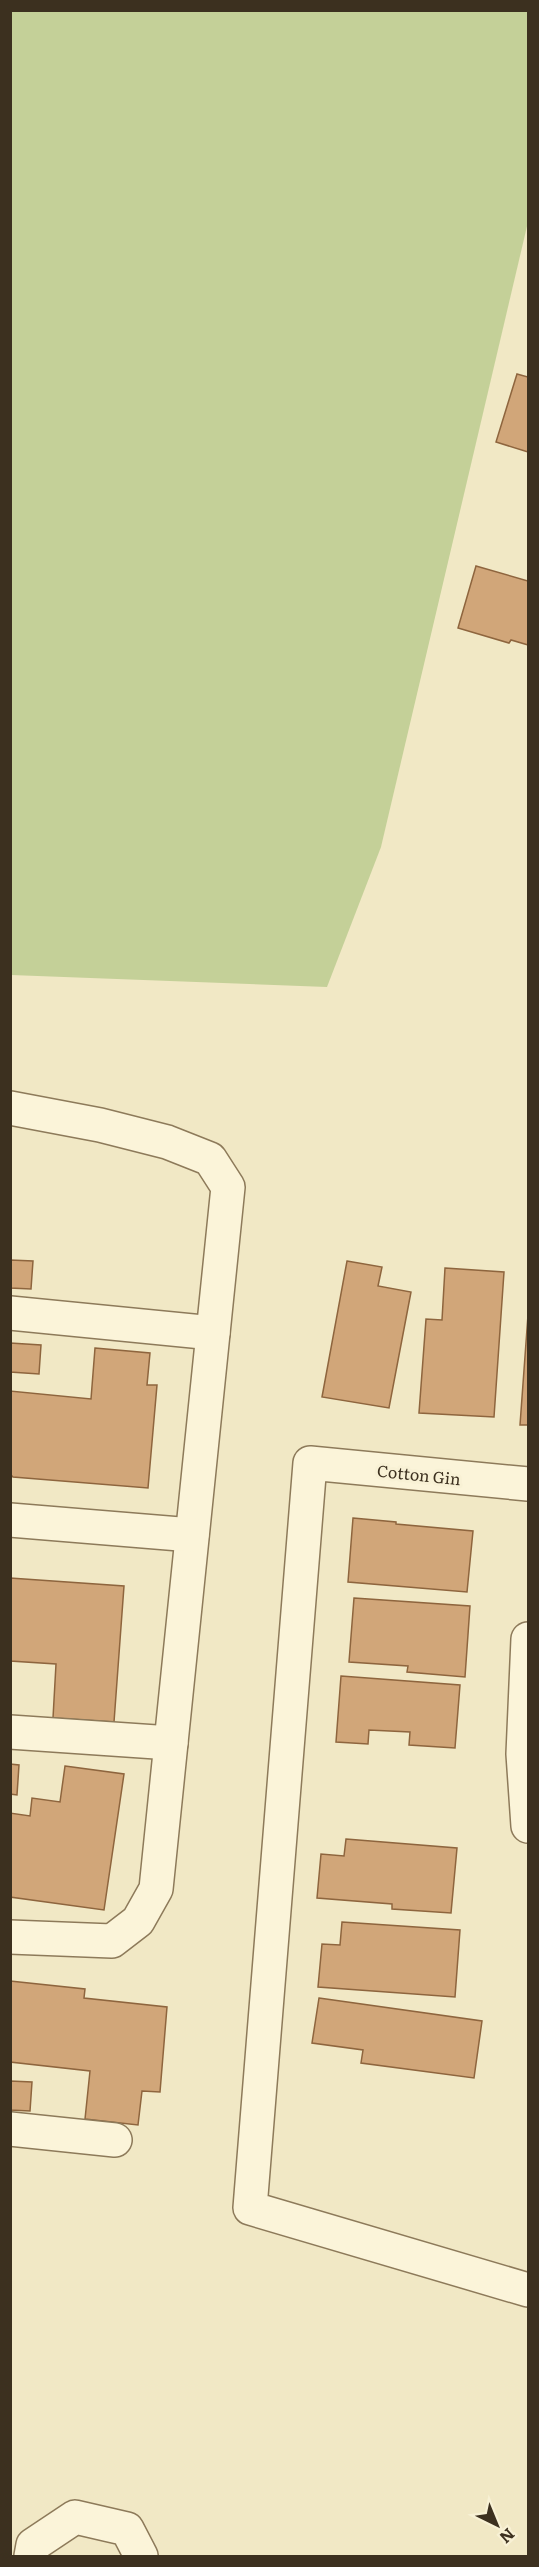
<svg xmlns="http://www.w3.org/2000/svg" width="539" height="2567" viewBox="0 0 539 2567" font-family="Literata,serif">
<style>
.green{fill:#c4d098}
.building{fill:#d1a679;stroke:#8e653e;stroke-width:1.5}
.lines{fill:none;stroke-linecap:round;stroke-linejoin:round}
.minor-casing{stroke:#8d7a5a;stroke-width:36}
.minor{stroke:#fbf4d9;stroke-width:33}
.labels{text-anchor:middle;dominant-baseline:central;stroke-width:6;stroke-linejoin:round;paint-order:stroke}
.street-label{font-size:16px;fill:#3c301f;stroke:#f8f1d5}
</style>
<rect width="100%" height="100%" fill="#f1e8c5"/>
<polygon class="green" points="11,10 528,11 528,222 381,847 327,987 11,975"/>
<g class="building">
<polygon points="517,374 528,377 528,452 496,442"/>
<polygon points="476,566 528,581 528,645 511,640 509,643 458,628"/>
<polygon points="10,1260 33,1261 31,1289 10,1288"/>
<polygon points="347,1261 382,1267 378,1286 411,1292 389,1408 322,1397"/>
<polygon points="445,1268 504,1272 494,1417 419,1413 426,1319 442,1320"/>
<polygon points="528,1315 528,1425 520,1425"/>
<polygon points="10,1343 41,1345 39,1374 10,1372"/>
<polygon points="95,1348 150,1353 147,1385 157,1385 148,1488 13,1477 10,1474 10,1391 91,1399"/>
<polygon points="353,1518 396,1522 396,1524 473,1531 467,1592 348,1582"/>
<polygon points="10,1578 124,1586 114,1722 53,1718 56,1664 10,1661"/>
<polygon points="354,1598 470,1606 465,1677 407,1672 408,1666 349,1662"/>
<polygon points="341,1676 460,1685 455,1748 409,1745 410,1732 369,1730 368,1744 336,1742"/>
<polygon points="10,1764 19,1765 17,1795 10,1794"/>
<polygon points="65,1766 124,1774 104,1910 10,1897 10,1813 30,1816 32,1798 60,1802"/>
<polygon points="346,1839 457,1848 451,1913 392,1909 392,1904 317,1898 321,1854 344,1856"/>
<polygon points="342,1922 460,1930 455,1997 318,1987 322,1944 340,1945"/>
<polygon points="10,1981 85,1989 84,1998 167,2007 160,2092 142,2091 138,2125 85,2119 90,2071 10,2062"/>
<polygon points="319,1998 482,2021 474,2078 361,2063 363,2050 312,2043"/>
<polygon points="10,2081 32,2082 30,2111 10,2110"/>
</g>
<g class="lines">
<g class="minor-casing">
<g id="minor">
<polyline points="10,1108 100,1125 167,1142 210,1159 228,1187 156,1889 138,1921 112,1941 10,1937"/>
<polyline points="10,1313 213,1333"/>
<polyline points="528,1484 310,1463 250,2208 528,2290"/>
<polyline points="10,1520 192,1535"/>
<polyline points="528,1639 523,1754 528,1826"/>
<polyline points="10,1732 171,1743"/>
<polyline points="10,2129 115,2140"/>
<polyline points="31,2556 33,2545 75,2517 127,2529 141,2556"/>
</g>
</g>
<use href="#minor" class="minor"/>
</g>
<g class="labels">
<g class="street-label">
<text transform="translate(419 1474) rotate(6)">Cotton Gin</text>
</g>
</g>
<rect width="539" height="2567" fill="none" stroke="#3c301f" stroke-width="24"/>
<g transform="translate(497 2525) rotate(137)" stroke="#f8f1d5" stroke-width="4.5" paint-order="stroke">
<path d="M0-4.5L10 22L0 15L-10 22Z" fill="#3c301f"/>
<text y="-9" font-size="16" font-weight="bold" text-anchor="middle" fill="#3c301f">N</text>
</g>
</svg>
